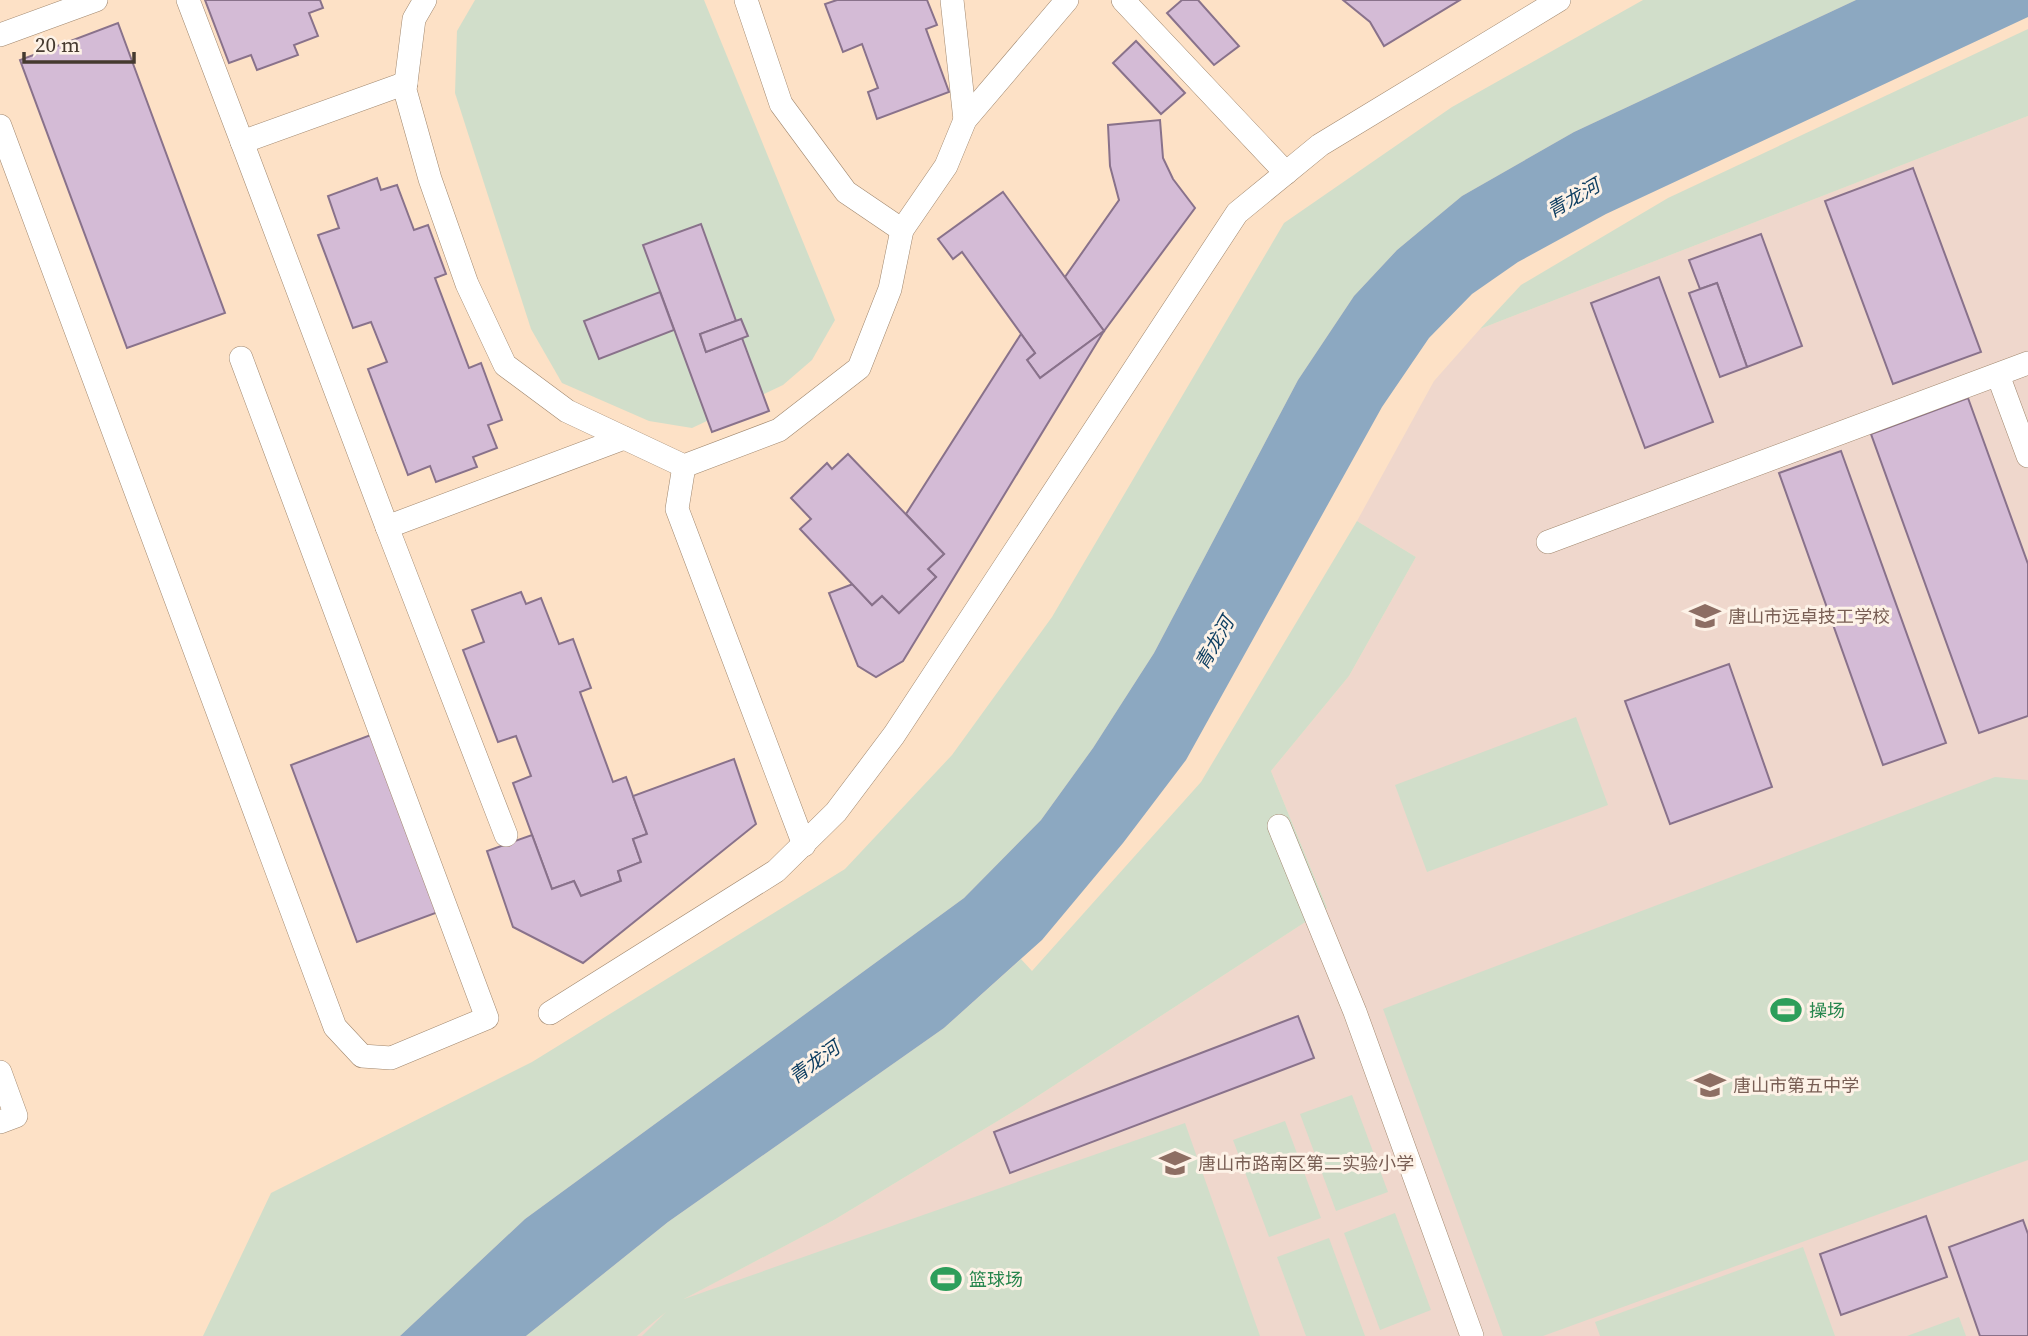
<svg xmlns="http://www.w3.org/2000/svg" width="2028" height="1336" viewBox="0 0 2028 1336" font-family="'Source Serif 4','Noto Sans SC',serif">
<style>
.education{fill:#efd7cc}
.green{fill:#d1deca}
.water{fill:#8ca8c1}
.building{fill:#d4bbd6;stroke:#89728b;stroke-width:2}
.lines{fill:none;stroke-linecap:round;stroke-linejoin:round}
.lane-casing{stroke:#a0876e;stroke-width:24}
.lane{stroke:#fff;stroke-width:23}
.labels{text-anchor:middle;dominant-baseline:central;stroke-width:6;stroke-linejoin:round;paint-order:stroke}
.education-label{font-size:18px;fill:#785e54;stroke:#fdf2e7;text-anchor:start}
.leisure-label{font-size:18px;fill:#27864d;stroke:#fdf2e7;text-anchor:start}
.water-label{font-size:19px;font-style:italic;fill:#0f3f62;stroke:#fdf2e7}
</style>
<rect width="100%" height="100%" fill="#fde1c6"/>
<polygon class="education" points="2028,116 2028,1336 637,1336 678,1302 834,1220 1021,1107 1327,908 1271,771 1349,676 1416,557 1357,521 1434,381 1480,329"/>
<g class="green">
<polygon points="475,0 704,0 835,320 812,360 783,385 692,428 649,421 562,383 531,329 455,93 457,31"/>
<polygon points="1643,0 1856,0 1574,132 1462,196 1397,250 1354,296 1298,380 1154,653 1093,748 1041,820 964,898 525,1219 400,1336 203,1336 271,1193 532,1062 845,869 952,755 1052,617 1284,223 1452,107"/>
<polygon points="2028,29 2028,116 1480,329 1521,285 1668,198"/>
<polygon points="1357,521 1416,557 1349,676 1271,771 1327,908 1021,1107 834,1220 684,1299 1185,1123 1260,1336 642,1336 666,1312 637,1336 526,1336 668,1222 944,1028 1021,959 1032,971 1201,782"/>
<polygon points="1576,717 1608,805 1427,872 1395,785"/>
<polygon points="1995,777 2028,780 2028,1160 1543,1336 1503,1336 1383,1009"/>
<polygon points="1352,1095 1388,1192 1336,1211 1300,1114"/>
<polygon points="1285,1121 1321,1218 1269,1237 1233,1140"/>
<polygon points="1395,1213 1431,1310 1380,1330 1344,1233"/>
<polygon points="1329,1238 1365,1336 1306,1336 1277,1257"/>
<polygon points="1803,1247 1835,1336 1600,1336 1595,1322"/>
<polygon points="1959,1317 1966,1336 1907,1336"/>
</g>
<polygon class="water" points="1856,0 2028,0 2028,17 1606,214 1518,262 1472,294 1429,338 1382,407 1186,760 1123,843 1042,940 944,1028 668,1222 526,1336 400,1336 525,1219 964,898 1041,820 1093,748 1154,653 1298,380 1354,296 1397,250 1462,196 1574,132"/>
<g class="building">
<polygon points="205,0 320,0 323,8 309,13 318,36 294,45 298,55 257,70 251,55 229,63"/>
<polygon points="837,0 927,0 937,25 926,29 949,92 877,119 868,92 878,88 862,44 843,52 825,4"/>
<polygon points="1182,0 1198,0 1239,46 1214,65 1167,13"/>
<polygon points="1343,0 1460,0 1384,46 1370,22"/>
<polygon points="118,23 225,313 127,348 20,60"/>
<polygon points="1136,41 1185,93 1161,114 1113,63"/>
<polygon points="1160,120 1163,158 1173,179 1195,208 1104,331 1065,277 1119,200 1110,166 1108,125"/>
<polygon points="1913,168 1981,352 1893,384 1825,201"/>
<polygon points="377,178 381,190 397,185 414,230 428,225 446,274 435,278 469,368 481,363 502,420 488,425 497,448 473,457 477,467 436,482 430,466 408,475 368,369 387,362 371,322 353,328 318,235 339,228 328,196"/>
<polygon points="1003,192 1104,331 1040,378 1027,360 1035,353 962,252 953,259 938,239"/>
<polygon points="701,224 736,321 700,334 706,352 742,338 769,411 712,432 643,245"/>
<polygon points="1761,234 1802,346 1747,367 1717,283 1700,289 1689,260"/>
<polygon points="1659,277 1713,422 1645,448 1591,303"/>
<polygon points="1717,283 1747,367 1720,377 1689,293"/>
<polygon points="660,292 674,330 599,359 584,321"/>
<polygon points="741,319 748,336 706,352 700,334"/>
<polygon points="1104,331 903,661 876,677 858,666 829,593 853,584 872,605 882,596 899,613 936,577 928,569 944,554 906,514 1021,334 1035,353 1027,360 1040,378"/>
<polygon points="1968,398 2028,564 2028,716 1979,733 1871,434"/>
<polygon points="1841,451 1946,743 1883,765 1779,473"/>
<polygon points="848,454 944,554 928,569 936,577 899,613 882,596 872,605 800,529 811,519 791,498 827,463 832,469"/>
<polygon points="521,592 526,604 541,598 559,644 573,639 591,688 580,692 613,782 626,777 647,834 633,839 641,862 618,871 621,881 581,896 574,881 552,889 513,783 531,776 516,736 498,742 463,650 484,642 472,610"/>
<polygon points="1729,664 1772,787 1670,824 1625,701"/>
<polygon points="376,733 441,911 357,942 291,765"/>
<polygon points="734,759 756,824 583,963 513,927 487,851 532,835 552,889 574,881 581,896 621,881 618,871 641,862 633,839 647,834 633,796"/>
<polygon points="1298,1016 1314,1058 1010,1173 994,1132"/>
<polygon points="1926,1216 1947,1277 1841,1315 1820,1254"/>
<polygon points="2023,1220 2028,1234 2028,1336 1980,1336 1949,1247"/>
</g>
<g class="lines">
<g class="lane-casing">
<g id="lane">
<polyline points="188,0 242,142"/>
<polyline points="425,0 414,19 405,90 430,179 467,284 505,365 567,411 684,466 779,430 859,368 890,289 902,230 946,166 965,120 1067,0"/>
<polyline points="746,0 781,104 846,192 902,230"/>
<polyline points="952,0 965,120"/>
<polyline points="1123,0 1286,173"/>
<polyline points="0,35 96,0"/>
<polyline points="406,83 242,142 387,527 624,438"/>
<polyline points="0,126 335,1027 362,1056 391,1058 487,1018 241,358"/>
<polyline points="1998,375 2028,456"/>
<polyline points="684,466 677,509 804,845"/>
<polyline points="387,527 506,835"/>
<polyline points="1548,542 2028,363"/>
<polyline points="1279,826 1355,1012 1472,1336"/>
<polyline points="550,1013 776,871 836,812 894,735 1237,213 1320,145 1559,0"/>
<polyline points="0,1072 16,1116 0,1122"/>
</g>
</g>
<use href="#lane" class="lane"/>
</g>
<defs>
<g id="school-bare" transform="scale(2.415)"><path d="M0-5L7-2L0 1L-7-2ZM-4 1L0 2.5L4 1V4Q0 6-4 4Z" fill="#8d6e63" stroke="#fdf2e7" stroke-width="2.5" paint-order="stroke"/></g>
<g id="stadium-bare" transform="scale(2.415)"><path d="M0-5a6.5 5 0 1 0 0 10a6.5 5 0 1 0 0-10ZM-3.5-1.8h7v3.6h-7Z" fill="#2e9e5b" stroke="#fdf2e7" stroke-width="2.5" paint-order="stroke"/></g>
</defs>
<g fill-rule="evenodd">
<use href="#school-bare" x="1705" y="616"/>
<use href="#stadium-bare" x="1786" y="1010"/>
<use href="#school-bare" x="1710" y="1085"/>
<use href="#school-bare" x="1175" y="1163"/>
<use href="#stadium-bare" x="946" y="1279"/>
</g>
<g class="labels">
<g class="education-label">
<text x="1728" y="616">唐山市远卓技工学校</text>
<text x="1733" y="1085">唐山市第五中学</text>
<text x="1198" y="1163">唐山市路南区第二实验小学</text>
</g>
<g class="leisure-label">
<text x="1809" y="1010">操场</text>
<text x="969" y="1279">篮球场</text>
</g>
<g class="water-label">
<text transform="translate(1573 198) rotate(-30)">青龙河</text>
<text transform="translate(1214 643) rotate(-60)">青龙河</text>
<text transform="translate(814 1062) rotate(-36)">青龙河</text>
</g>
</g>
<path d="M24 52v10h110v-10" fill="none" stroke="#453a2f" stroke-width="3.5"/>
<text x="35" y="52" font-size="21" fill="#453a2f" stroke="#fdf2e7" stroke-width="5" paint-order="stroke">20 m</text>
</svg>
